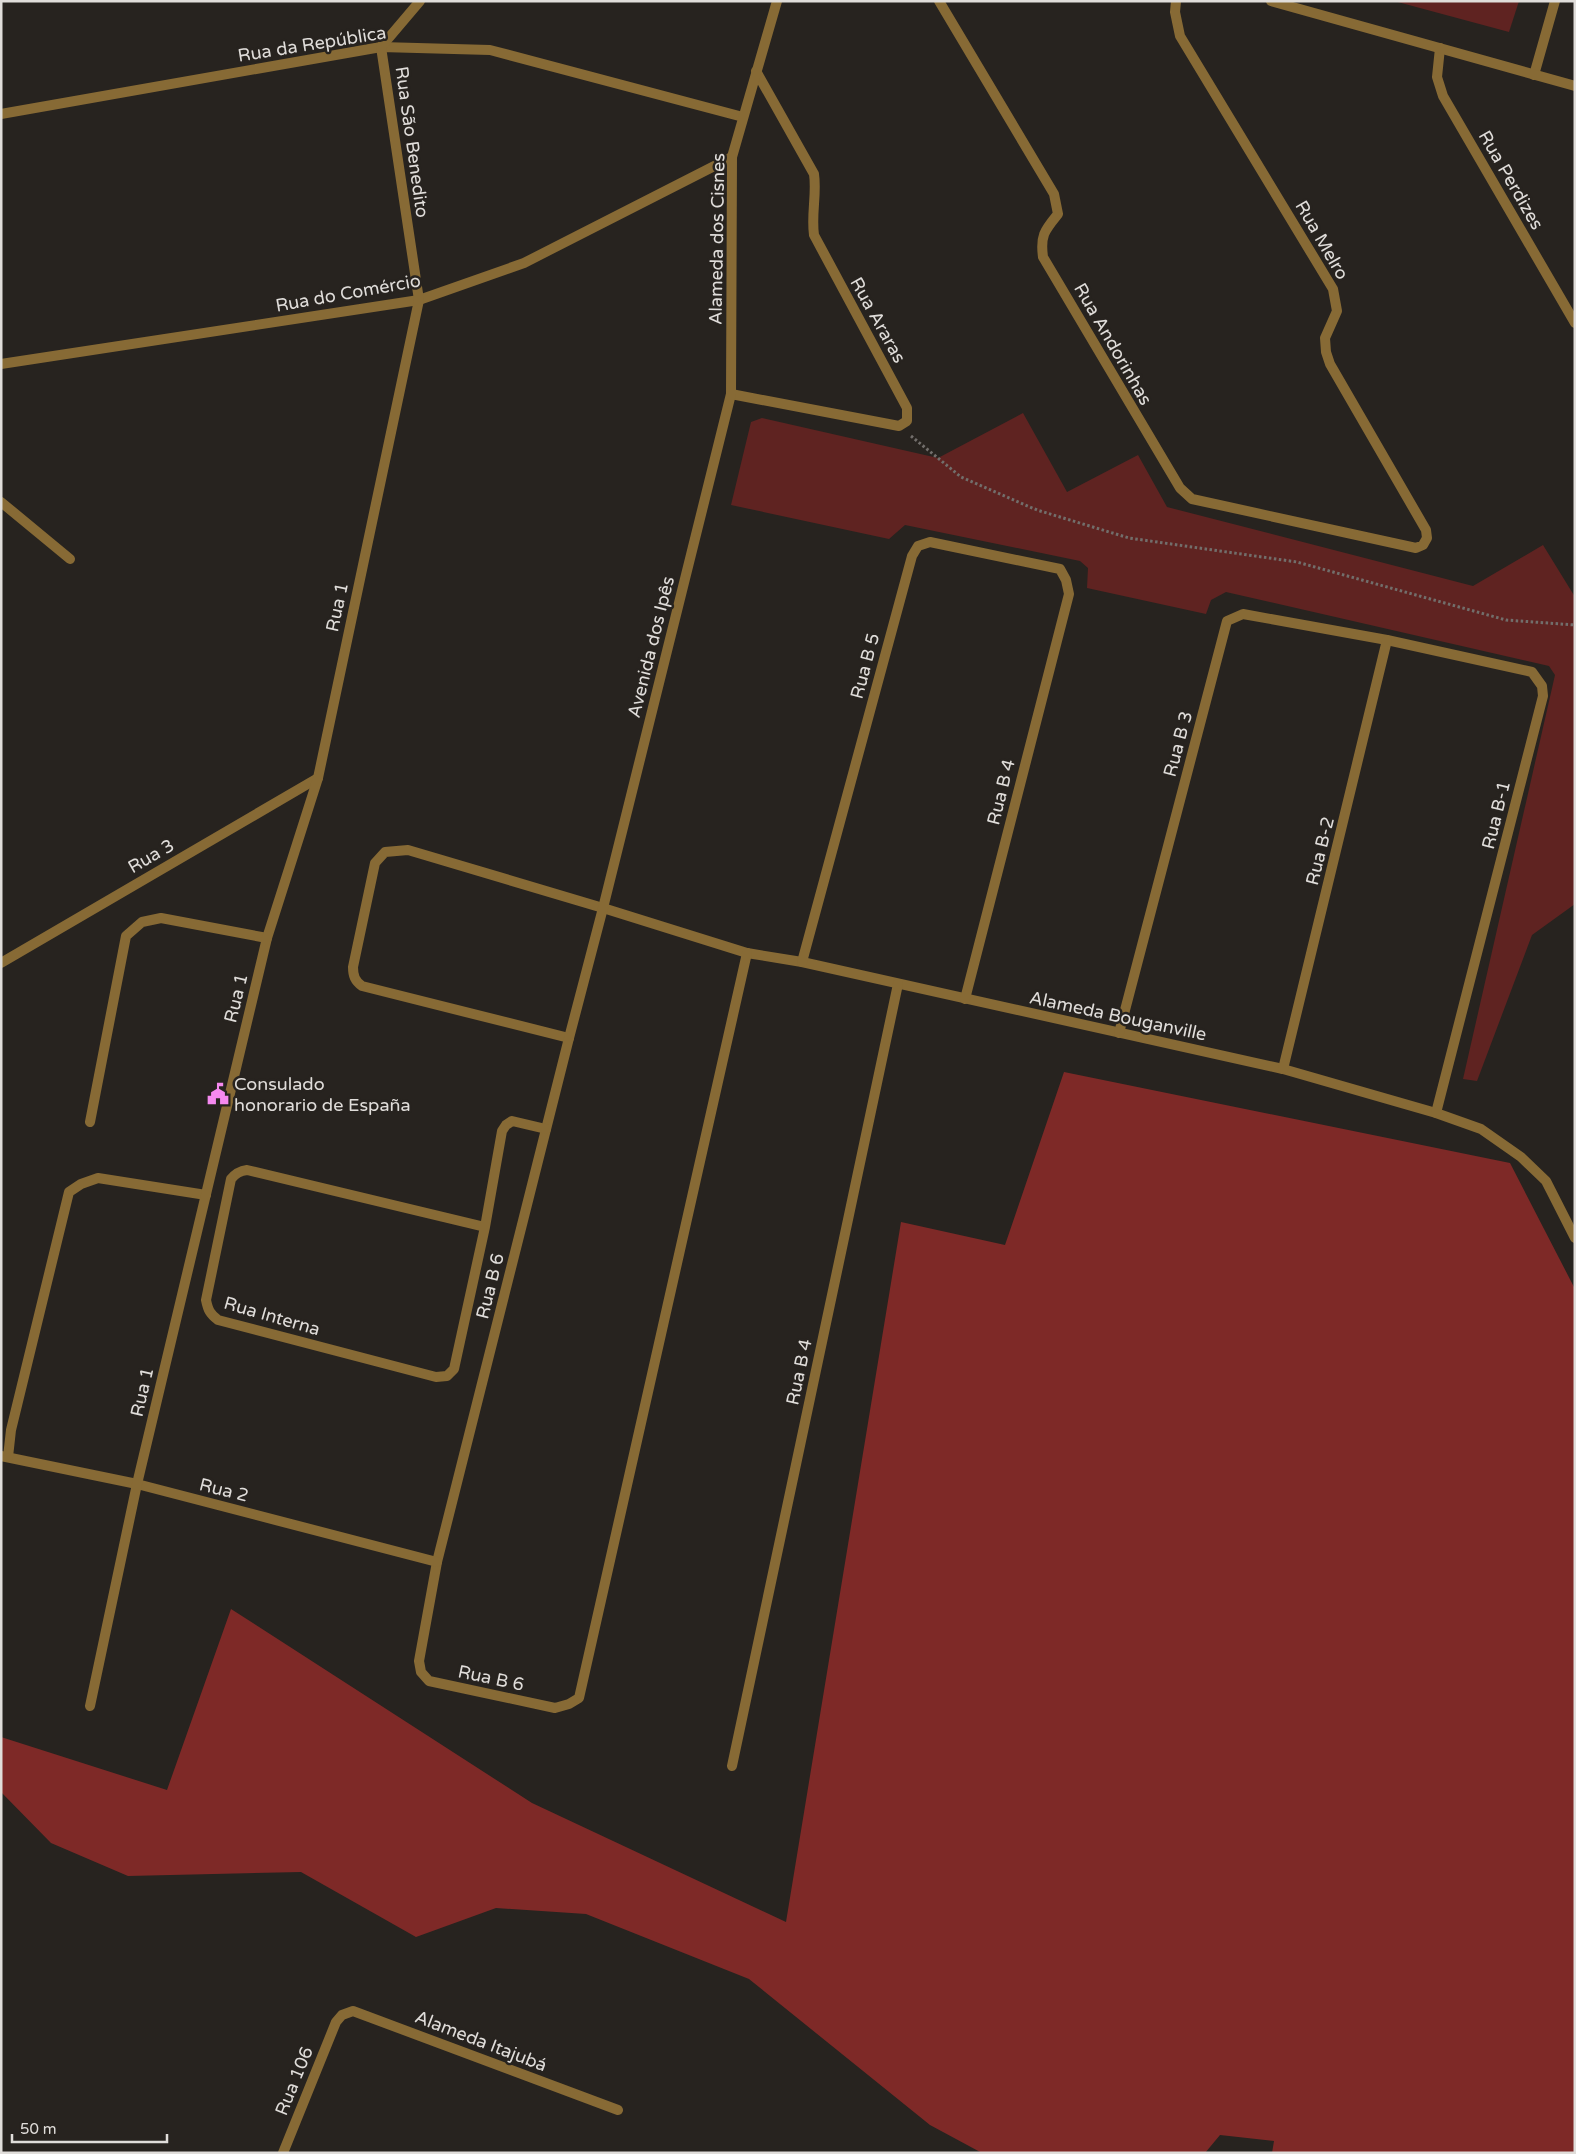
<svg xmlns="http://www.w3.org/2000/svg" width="1576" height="2154" viewBox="0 0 1576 2154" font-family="'Varela Round',sans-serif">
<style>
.green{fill:#5f2321}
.forest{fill:#7e2927}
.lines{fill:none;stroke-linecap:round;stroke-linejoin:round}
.path{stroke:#726e6b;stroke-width:3;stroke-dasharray:2.5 2.5;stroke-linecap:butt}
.service{stroke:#876a35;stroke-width:10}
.minor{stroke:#876a35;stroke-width:10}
.tertiary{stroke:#876a35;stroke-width:10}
.labels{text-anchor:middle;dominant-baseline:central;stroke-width:5;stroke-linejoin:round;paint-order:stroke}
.street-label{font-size:18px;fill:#e0ddda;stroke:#27231f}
.poi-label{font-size:18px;fill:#e0ddda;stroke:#27231f;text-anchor:start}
</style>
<rect width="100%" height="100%" fill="#27231f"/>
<g class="green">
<polygon points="1394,1 1519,1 1509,32"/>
<polygon points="1023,413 1067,492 1138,455 1167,507 1473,586 1543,545 1575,597 1575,904 1532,935 1477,1081 1463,1079 1555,675 1549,666 1226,592 1211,600 1206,614 1087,588 1088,568 1080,561 905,525 889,539 731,505 751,422 762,418 938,458"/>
</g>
<polygon class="forest" points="1064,1072 1510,1163 1575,1289 1575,2153 1272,2153 1274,2141 1220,2135 1205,2153 982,2153 930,2125 749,1979 586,1914 496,1908 416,1937 301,1872 128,1876 51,1843 1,1792 1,1737 167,1790 231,1609 532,1803 786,1922 901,1222 1005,1245"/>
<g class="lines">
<polyline class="path" points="911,436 961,477 1037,510 1129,538 1297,562 1506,620 1575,625"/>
<path class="service" d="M569,1038L362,986C355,981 353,976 353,967L375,863L385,852L408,850L603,908"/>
<g class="minor">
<path d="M939,1L1054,194L1058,214C1045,230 1040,235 1043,257L1180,488L1192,499L1416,548L1423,545L1427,538L1426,530L1330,364L1326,352L1325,338L1337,311L1333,289L1180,36L1175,12L1176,1"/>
<polyline points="1440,48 1437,77 1443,96 1575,323"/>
<polyline points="1534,75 1555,1"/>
<polyline points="1,114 381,47 490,50 743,117"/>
<polyline points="1,364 419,300 524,263 732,157"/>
<path d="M731,394L899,426L907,421V408L814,235C811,214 817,194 814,174L756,71"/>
<polyline points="1,502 70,559"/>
<polyline points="603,908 747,953 802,962 1283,1069 1436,1113 1481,1129 1521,1157 1546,1181 1575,1238"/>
<polyline points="747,953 579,1698 569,1704 555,1708 429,1681 421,1672 419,1661 437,1562 569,1038 603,908 731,394 732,157 777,1"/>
<polyline points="802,962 912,556 918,546 930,542 1060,569 1066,580 1069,594 965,999"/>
<polyline points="1,963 318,778"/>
<polyline points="1119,1033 1227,621 1243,614 1387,640 1532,672 1542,686 1543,696 1436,1113"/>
<polyline points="1283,1069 1387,640"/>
<polyline points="90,1122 126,936 142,922 161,918 267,938"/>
<path d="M485,1227L247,1170C240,1171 236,1173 231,1179L206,1300C208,1310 210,1314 218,1320L436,1377L447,1376L454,1369L485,1227L502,1131L506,1125L512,1121L546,1129"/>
<polyline points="1,1456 137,1484 437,1562"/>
<polyline points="8,1457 11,1430 69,1192 81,1184 98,1178 206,1195"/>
<polyline points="90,1706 137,1484 267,938 318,778 419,300 381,47 420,1"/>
<polyline points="732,1766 898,984"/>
<polyline points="283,2153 336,2022 342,2015 353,2011 618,2110"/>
</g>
<polyline class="tertiary" points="1271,1 1575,86"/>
</g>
<defs>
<g id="civic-bare" transform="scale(1.725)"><path d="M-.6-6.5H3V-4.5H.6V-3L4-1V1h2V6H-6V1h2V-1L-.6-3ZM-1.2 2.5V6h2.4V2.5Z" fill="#f589ef" stroke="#27231f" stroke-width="2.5" paint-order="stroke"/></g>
</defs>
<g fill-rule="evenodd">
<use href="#civic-bare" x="218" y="1094"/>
</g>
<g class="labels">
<g class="street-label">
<text transform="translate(312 44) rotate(-9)">Rua da República</text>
<text transform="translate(412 142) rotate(82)">Rua São Benedito</text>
<text transform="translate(1511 180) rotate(60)">Rua Perdizes</text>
<text transform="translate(717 239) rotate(-89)">Alameda dos Cisnes</text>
<text transform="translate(1322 240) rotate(60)">Rua Melro</text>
<text transform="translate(348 293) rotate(-10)">Rua do Comércio</text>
<text transform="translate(878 320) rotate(61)">Rua Araras</text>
<text transform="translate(1113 344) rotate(60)">Rua Andorinhas</text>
<text transform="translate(337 607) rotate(-78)">Rua 1</text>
<text transform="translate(651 647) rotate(-76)">Avenida dos Ipês</text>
<text transform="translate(865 666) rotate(-75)">Rua B 5</text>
<text transform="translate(1178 744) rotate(-75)">Rua B 3</text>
<text transform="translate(1001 792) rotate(-76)">Rua B 4</text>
<text transform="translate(1496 815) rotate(-76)">Rua B-1</text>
<text transform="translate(1320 851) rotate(-76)">Rua B-2</text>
<text transform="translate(151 856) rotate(-30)">Rua 3</text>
<text transform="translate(236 998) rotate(-76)">Rua 1</text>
<text transform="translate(1118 1016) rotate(12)">Alameda Bouganville</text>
<text transform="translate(490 1286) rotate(-76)">Rua B 6</text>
<text transform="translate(272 1316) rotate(16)">Rua Interna</text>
<text transform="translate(799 1372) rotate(-78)">Rua B 4</text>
<text transform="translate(142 1392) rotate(-77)">Rua 1</text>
<text transform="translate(224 1490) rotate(14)">Rua 2</text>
<text transform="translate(491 1678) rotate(12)">Rua B 6</text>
<text transform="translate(481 2041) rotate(21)">Alameda Itajubá</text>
<text transform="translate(294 2081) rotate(-68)">Rua 106</text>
</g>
<g class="poi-label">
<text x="234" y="1084">Consulado<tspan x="234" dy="21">honorario de España</tspan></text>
</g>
</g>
<rect width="1576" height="2154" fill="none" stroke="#e0ddda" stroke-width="5"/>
<path d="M12 2134v8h155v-8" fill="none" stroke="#e0ddda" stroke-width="2.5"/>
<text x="20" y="2134" font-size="15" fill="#e0ddda" stroke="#27231f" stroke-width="4" paint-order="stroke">50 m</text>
</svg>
